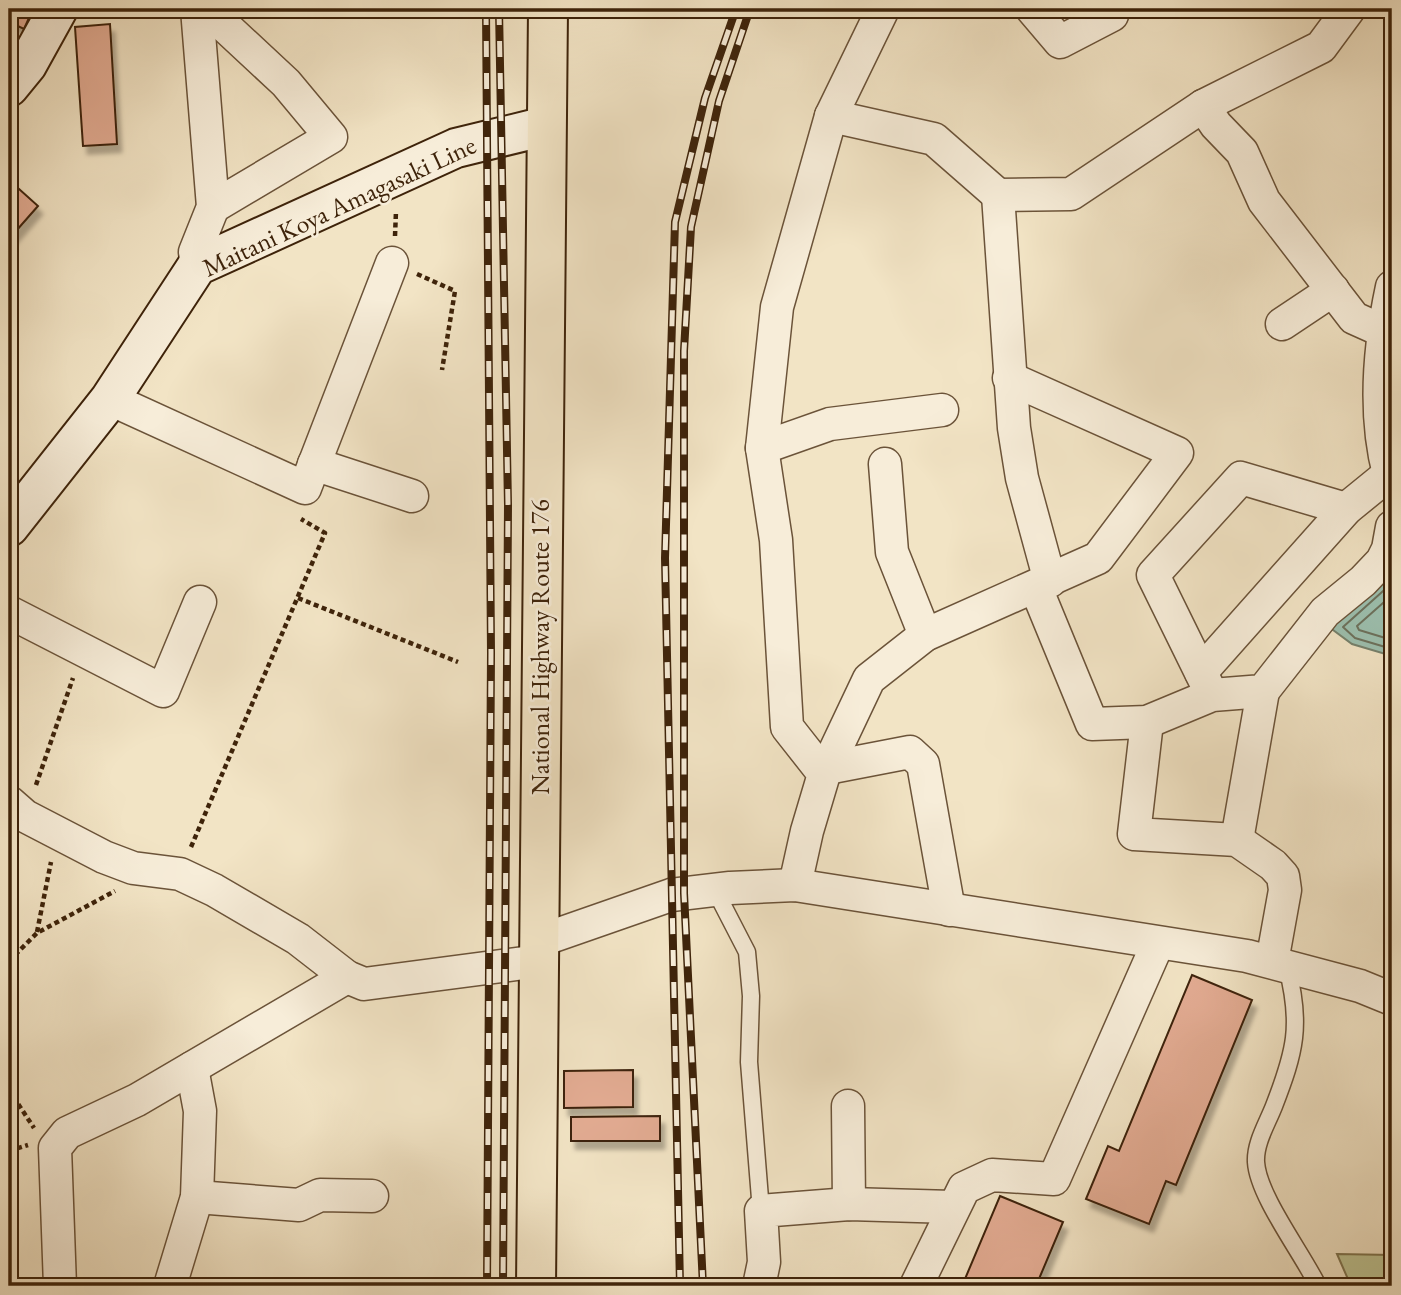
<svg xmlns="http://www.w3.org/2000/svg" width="1401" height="1295" viewBox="0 0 1401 1295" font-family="'EB Garamond',serif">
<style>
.green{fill:#bdc392;stroke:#7e734e;stroke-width:2}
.water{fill:#9cbfae;stroke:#76816c;stroke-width:2}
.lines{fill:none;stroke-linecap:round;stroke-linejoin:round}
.shore{stroke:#6d715c;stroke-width:2}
.building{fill:#e2ab92;stroke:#3e230a;stroke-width:2;filter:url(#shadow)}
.lane-casing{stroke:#6b5339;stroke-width:19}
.street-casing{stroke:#6b5339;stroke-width:35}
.secondary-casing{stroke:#3e230a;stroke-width:42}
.highway-casing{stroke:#3e230a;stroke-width:42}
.path{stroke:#3e230a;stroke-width:4.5;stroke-dasharray:5 3.5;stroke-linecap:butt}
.lane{stroke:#f7edd9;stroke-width:16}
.street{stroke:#f7edd9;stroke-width:32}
.secondary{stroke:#f7edd9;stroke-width:38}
.highway{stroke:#f2e4c5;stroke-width:38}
.rail-casing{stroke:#3e230a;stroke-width:8}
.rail{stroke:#f7edd9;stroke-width:5;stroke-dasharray:16;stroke-linecap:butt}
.labels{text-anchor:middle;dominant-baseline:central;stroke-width:5;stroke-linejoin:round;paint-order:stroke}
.street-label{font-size:26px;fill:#3e230a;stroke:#f7edd9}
</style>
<defs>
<filter id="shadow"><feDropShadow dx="4.5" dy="8" stdDeviation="2" flood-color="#0004"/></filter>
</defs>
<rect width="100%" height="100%" fill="#f2e4c5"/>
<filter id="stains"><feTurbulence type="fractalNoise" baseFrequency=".00286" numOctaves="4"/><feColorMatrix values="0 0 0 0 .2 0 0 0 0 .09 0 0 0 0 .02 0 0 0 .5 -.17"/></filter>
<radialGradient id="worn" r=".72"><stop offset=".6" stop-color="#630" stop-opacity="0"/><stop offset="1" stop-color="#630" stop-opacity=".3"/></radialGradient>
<polygon class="green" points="1337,1254 1392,1255 1392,1286 1351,1286"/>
<polygon class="water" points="1392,573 1392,656 1352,644 1329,627"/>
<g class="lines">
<g class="shore">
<polyline points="1392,583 1343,627 1355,638 1392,649"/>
<polyline points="1392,595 1357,626 1359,630 1392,640"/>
</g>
</g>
<g class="building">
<polygon points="9,9 33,9 24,29 9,22"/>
<polygon points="110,24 117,144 83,146 75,27"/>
<polygon points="9,180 38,206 9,239"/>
<polygon points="1192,975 1252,1000 1176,1185 1166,1181 1149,1224 1086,1199 1108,1146 1119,1151"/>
<polygon points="633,1070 633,1107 564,1108 564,1071"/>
<polygon points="660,1116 660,1141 571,1141 571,1117"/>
<polygon points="1000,1196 1063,1222 1036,1286 962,1286"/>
</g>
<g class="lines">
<g class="lane-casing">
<g id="lane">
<polyline points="715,890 747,952 751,996 749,1062 761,1211"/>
<path d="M1287,967C1302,1025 1295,1052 1274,1106C1267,1124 1255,1143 1256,1162C1258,1196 1302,1253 1318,1286"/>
</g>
</g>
<g class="street-casing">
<g id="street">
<polyline points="197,9 213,207 195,252 197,266"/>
<polyline points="883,9 831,116 934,139 998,195 1071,194 1203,106 1321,47 1349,9"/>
<polyline points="1032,9 1060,42 1112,15"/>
<polyline points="198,12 214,16 286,83 331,137 213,207"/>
<polyline points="1203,106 1216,125 1242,152 1264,201 1354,318 1383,331"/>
<polyline points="998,195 1014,428 1022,478 1050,581"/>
<polyline points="1282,324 1333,290"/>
<polyline points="110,399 305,488 392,263"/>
<polyline points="762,448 830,424 942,410"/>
<polyline points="314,464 412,496"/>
<polyline points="885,464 892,552 925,635"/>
<path d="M1389,474C1373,413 1379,348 1392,287"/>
<polyline points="1036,588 1092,724 1147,722 1212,695 1263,691 1325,612 1363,581 1382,561 1388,549 1392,527"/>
<polyline points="9,612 163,691 200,602"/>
<polyline points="1201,672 1346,509 1389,474 1392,476"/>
<polyline points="1212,695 1153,575 1241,478 1346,509"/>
<polyline points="1147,722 1134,834 1237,840 1273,865 1283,876 1285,890 1272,962"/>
<polyline points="827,768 910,752 923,764 949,910"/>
<polyline points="824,774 869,679 925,635 1098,558 1177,453 1009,378"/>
<polyline points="9,802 25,816 104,857 133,868 180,874 214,890 298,939 347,977 364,984 539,961"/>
<polyline points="1237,840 1263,691"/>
<polyline points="795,885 807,831 824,774 787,727 776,540 762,448 777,307 831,116"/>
<polyline points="539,941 671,895 730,888 795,885 1247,956 1360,986 1392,999"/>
<polyline points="848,1106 849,1204"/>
<polyline points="197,1197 299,1205 320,1195 372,1196"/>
<polyline points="60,1286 55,1148 67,1133 137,1100 347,977"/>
<polyline points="170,1286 197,1197 200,1111 192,1068"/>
<polyline points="759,1286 764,1262 761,1211 849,1204 952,1207"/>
<polyline points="916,1286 964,1188 992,1175 1054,1179 1158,943"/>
</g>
</g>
<g class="secondary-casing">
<g id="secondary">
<polyline points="9,87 27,65 58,9"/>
<polyline points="9,527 110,399 197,266 456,148 546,126"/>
</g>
</g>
<g class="highway-casing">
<polyline id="highway" points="536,1286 548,9"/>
</g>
<g class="path">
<polyline points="395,236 396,211"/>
<polyline points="417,274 455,291 442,370"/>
<polyline points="298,598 458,662"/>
<polyline points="36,785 73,678"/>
<polyline points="191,847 325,533 301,519"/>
<polyline points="37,932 51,862"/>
<polyline points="9,961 37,933 115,891"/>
<polyline points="9,1090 34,1128"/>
<polyline points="9,1151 28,1145"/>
</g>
<use href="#lane" class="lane"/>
<use href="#street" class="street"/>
<use href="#secondary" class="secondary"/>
<use href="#highway" class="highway"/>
<g class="rail-casing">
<g id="rail">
<polyline points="486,9 491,653 487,1286"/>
<polyline points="499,9 508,505 503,1286"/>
<polyline points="680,1286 665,558 675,222 705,98 736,9"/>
<polyline points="703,1286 684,893 684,351 691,227 719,101 750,9"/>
</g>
</g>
<use href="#rail" class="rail"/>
</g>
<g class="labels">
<g class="street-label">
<text transform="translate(339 206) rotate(-25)">Maitani Koya Amagasaki Line</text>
<text transform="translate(540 647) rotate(-90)">National Highway Route 176</text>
</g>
</g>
<rect width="1401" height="1295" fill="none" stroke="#f2e4c5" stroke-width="35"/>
<rect x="10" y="10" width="1380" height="1274" fill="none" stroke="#3e230a" stroke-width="3.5"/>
<rect x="18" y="18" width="1366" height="1260" fill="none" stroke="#3e230a" stroke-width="2"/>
<rect width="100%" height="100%" filter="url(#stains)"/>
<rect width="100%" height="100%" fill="url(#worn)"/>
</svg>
